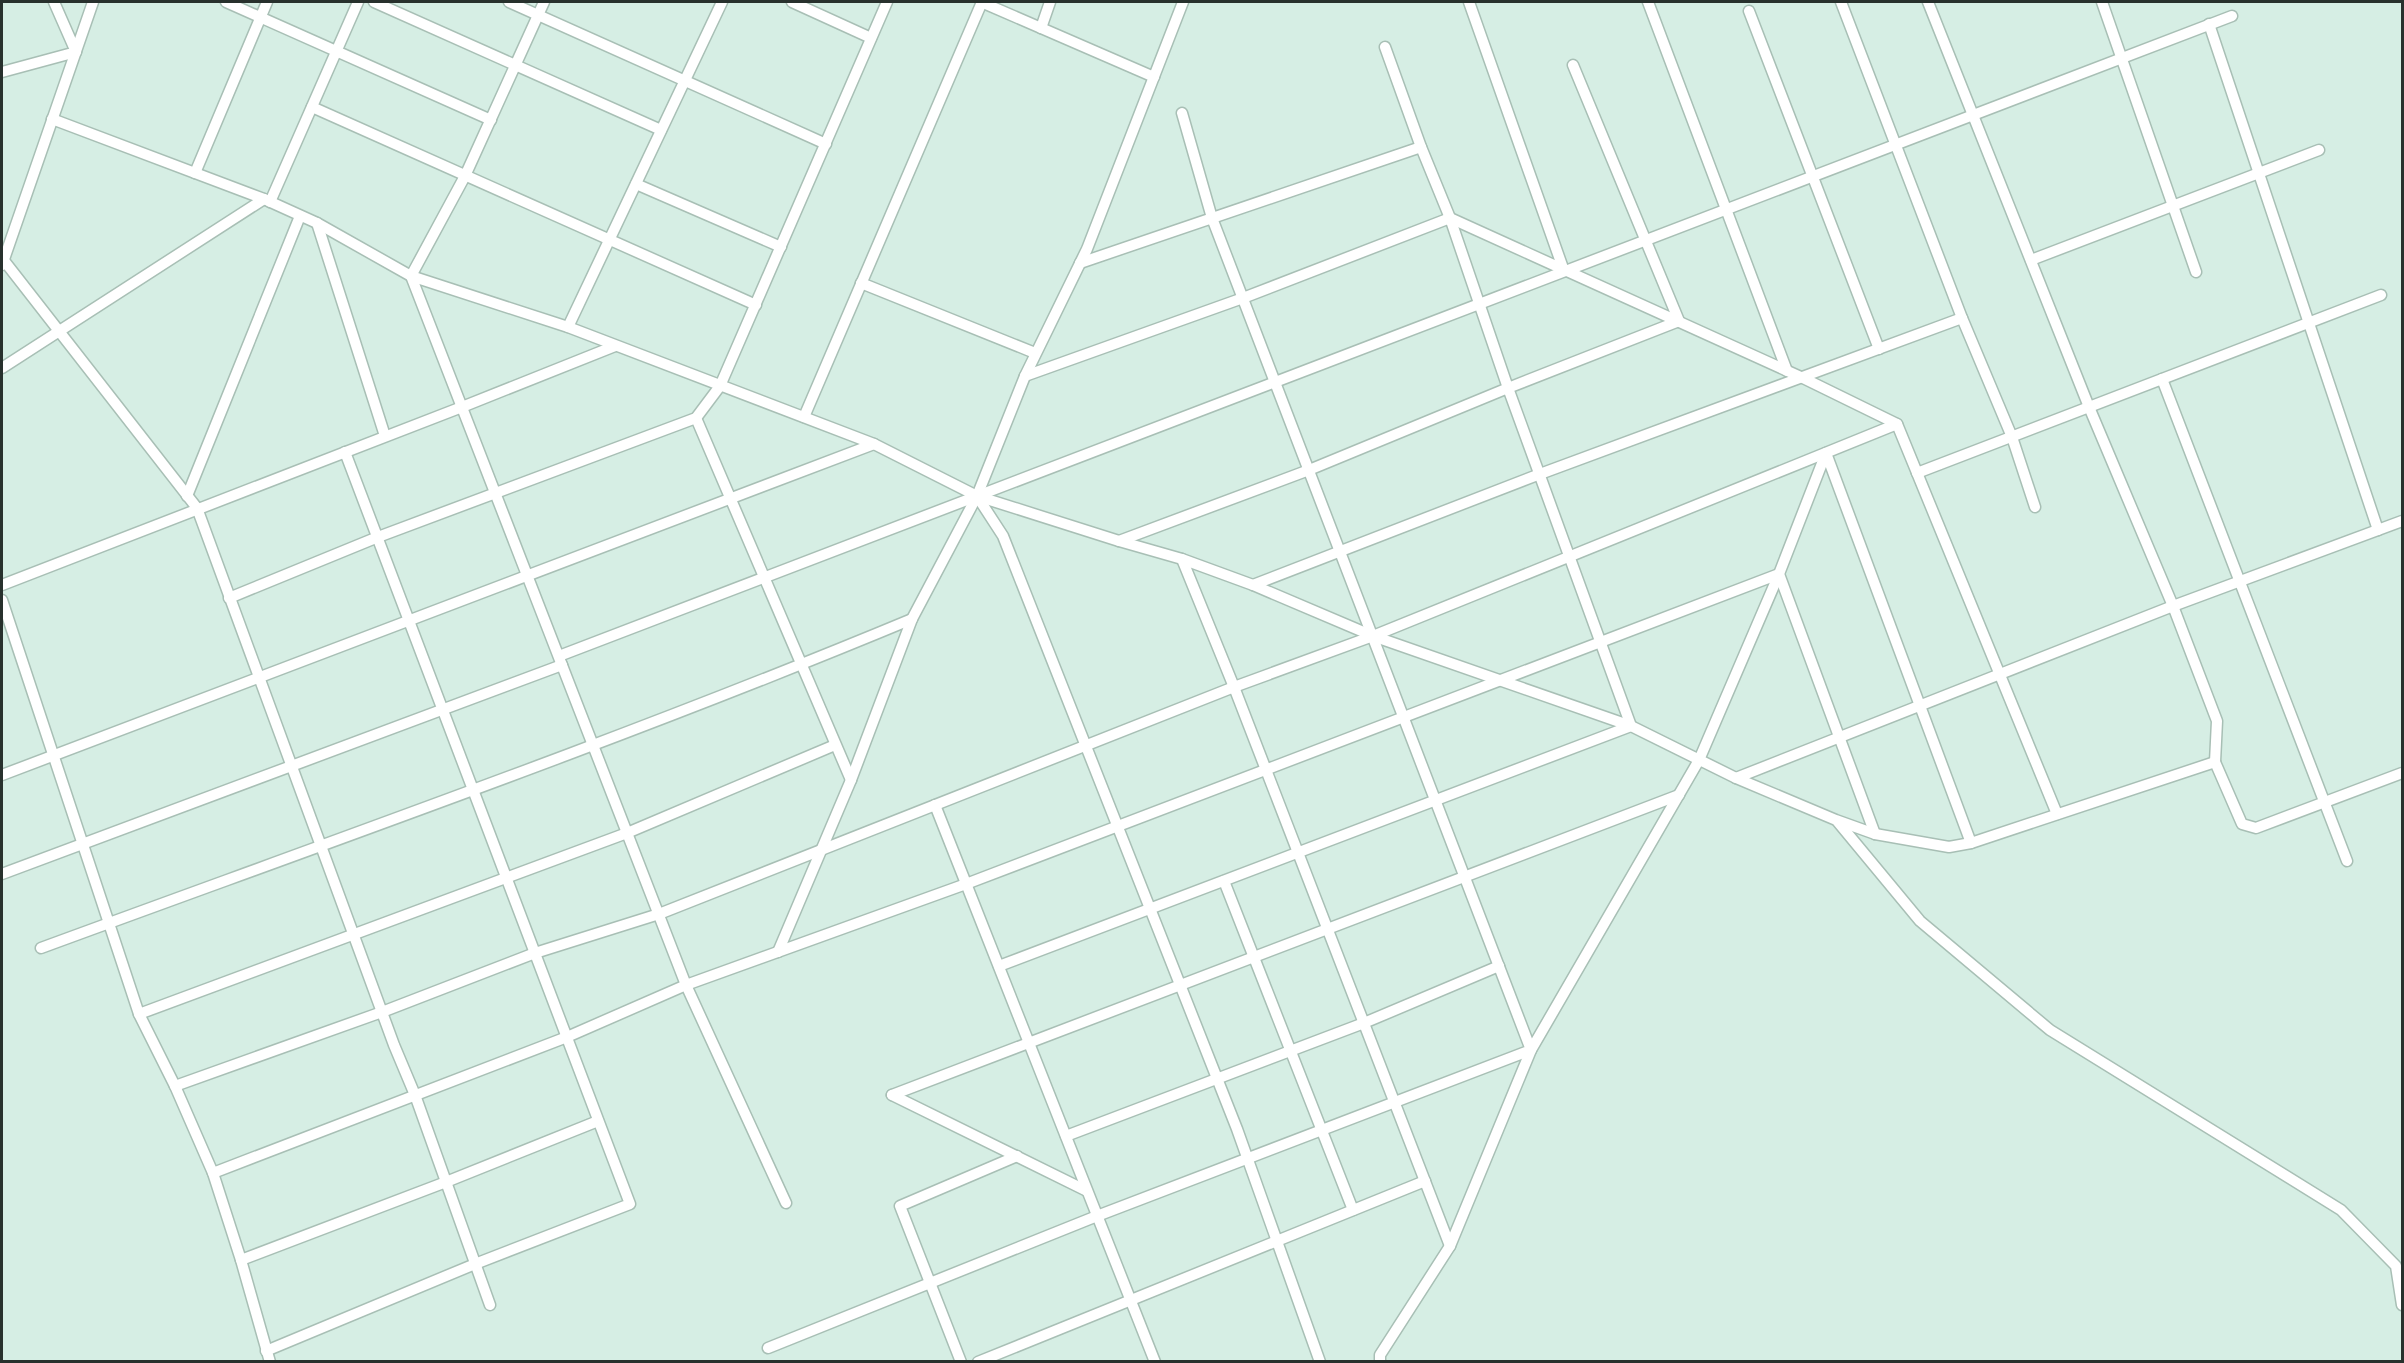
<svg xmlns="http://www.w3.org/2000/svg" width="2404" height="1363" viewBox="0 0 2404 1363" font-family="Commissioner,sans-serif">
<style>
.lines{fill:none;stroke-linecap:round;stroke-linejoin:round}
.minor-casing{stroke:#a8bfb5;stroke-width:13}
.minor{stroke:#fff;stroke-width:10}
</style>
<rect width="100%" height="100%" fill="#d6eee4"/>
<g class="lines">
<g class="minor-casing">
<g id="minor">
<polyline points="226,2 491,120"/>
<polyline points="374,2 661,130"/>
<polyline points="509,2 826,144"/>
<polyline points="544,2 465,176 411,276 686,985 786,1203"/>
<polyline points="792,2 871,38"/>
<polyline points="981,2 1154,77"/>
<polyline points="1183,2 1087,249 1025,376 977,496 1003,536 1237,1129 1320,1362"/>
<polyline points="1469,2 1564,271"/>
<polyline points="1648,2 1787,371"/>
<polyline points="1841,2 1962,318 2012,437 2035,507"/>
<polyline points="1928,2 2089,407 2173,606 2217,721 2215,762"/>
<polyline points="2102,2 2196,272"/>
<polyline points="1749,11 1879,349"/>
<polyline points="2209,24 2378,530"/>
<polyline points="1041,28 1050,2"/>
<polyline points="2,72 76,52 54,2"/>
<polyline points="312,107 756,305"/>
<polyline points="52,119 264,199 317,223 411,276 568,327 874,444 977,496 1119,541 1182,559 1253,585 1373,636 1631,726 1736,778 1836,820 1875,834 1949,847 1971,843 2215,762 2242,824 2256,828 2402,773"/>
<polyline points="195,173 267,2"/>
<polyline points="636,184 781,247"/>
<polyline points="270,202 358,2"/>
<polyline points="317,223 385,436"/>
<polyline points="2,258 197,508 394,1045 415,1095 490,1305"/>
<polyline points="2031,260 2319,150"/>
<polyline points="1080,263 1421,147"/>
<polyline points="2,265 93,2"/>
<polyline points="861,283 1035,353"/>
<polyline points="568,327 722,2"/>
<polyline points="2,368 264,199"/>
<polyline points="1025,376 1243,298 1450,218 1803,378 1897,424 2057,814"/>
<polyline points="2162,379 2347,861"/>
<polyline points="804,417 982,2"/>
<polyline points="696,418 851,780"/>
<polyline points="1826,453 1971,843"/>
<polyline points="1917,473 2381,295"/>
<polyline points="187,496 300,216"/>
<polyline points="1119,541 1309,470 1508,388 1679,321 1573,65"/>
<polyline points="1182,559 1234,687 1450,1246"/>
<polyline points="2,585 462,407 615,346"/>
<polyline points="1253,585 1540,474 1962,318"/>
<polyline points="229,598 378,537 696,418 720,386 887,2"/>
<polyline points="2,600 139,1014 175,1086 213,1173 241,1260 270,1362"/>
<polyline points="559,656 2232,16"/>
<polyline points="2,775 874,444"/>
<polyline points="1736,778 2173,606 2402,521"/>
<polyline points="935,805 1155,1362"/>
<polyline points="1838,822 1920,921 2050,1030 2341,1210 2396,1266 2402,1305"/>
<polyline points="2,874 562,665"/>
<polyline points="1224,881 1353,1210"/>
<path d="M41,948C332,841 626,738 912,619"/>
<polyline points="778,952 851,780 912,619 977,496"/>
<polyline points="999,966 1631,726 1508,388 1450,218 1421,147 1385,47"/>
<polyline points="139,1014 627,833 835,745"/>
<polyline points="175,1086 382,1012 535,953 659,914 1234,687 1373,636 1897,424"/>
<polyline points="892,1095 1679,795"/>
<polyline points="892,1095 1087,1191"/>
<polyline points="1066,1136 1364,1023 1499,966"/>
<polyline points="213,1173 567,1037 686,985 966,884 1779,574 1875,834"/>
<polyline points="241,1260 446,1182 598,1121"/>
<polyline points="768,1348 1097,1216 1531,1050 1212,218 1182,113"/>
<polyline points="266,1351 475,1264 630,1204 345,452"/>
<polyline points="961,1362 900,1206 1017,1156"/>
<polyline points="978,1362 1425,1181"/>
<polyline points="1380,1362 1380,1355 1450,1246 1531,1050 1699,760 1779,574 1826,453"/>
</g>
</g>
<use href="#minor" class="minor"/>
</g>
<rect width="2404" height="1363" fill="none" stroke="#28312d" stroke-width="6"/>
</svg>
